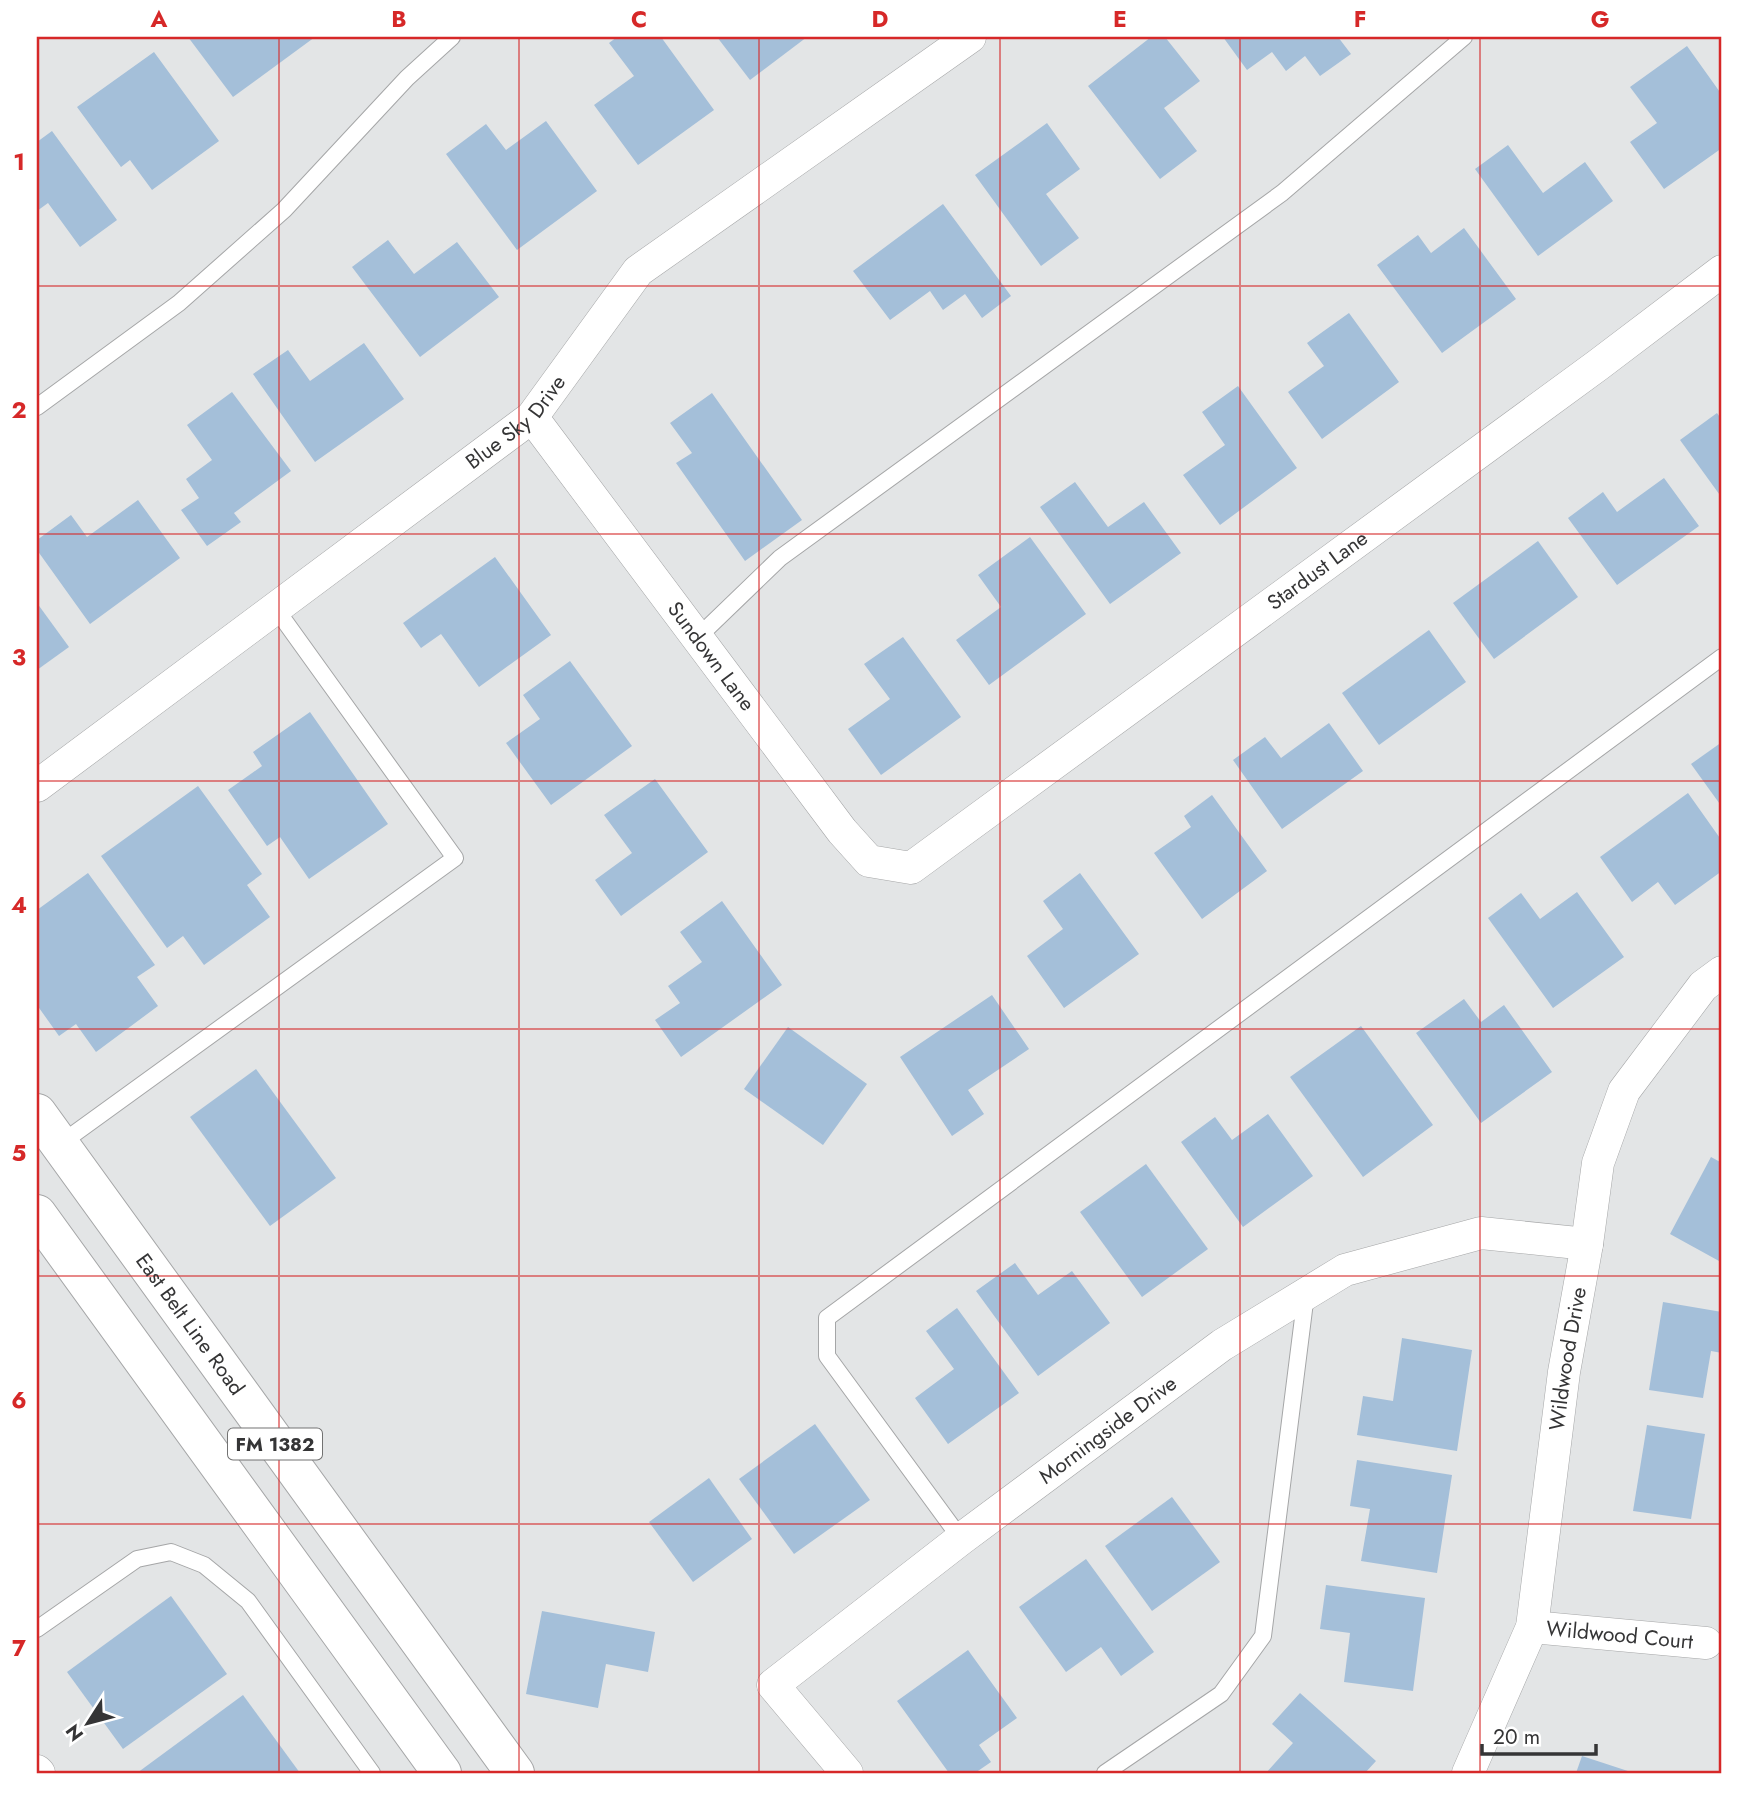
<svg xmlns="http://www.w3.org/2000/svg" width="1759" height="1810" viewBox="0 0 1759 1810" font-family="Jost,sans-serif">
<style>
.building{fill:#a4bfd9}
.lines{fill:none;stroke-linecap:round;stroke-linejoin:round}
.service-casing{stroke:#a5a6a7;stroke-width:18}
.minor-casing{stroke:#a5a6a7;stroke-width:33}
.primary-casing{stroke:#a5a6a7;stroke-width:40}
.service{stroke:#fff;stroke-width:16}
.minor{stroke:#fff;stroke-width:32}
.primary{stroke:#fff;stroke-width:38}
.grid{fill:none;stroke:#d62828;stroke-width:2;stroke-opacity:0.55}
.labels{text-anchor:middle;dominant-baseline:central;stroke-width:7;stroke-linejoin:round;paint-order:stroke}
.shield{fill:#fff;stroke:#727272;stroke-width:2}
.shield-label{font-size:19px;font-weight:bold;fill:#353536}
.street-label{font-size:21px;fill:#353536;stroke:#fff}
.neatline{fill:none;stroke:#d62828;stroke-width:2.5}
.grid-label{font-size:23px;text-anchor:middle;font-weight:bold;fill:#d62828}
</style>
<rect width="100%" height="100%" fill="#e3e5e6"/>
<g class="building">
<polygon points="188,37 315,37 233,97"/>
<polygon points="617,37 661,37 714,110 638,165 594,105 634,76 609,43"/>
<polygon points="717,37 807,37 750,80"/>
<polygon points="1151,37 1165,37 1200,81 1164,108 1197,151 1160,179 1088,86"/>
<polygon points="1223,37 1338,37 1351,54 1320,76 1305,56 1286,71 1272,52 1247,70"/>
<polygon points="1687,46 1722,95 1722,148 1664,189 1630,142 1657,123 1630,87"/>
<polygon points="154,52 219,141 152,190 130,160 121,167 77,107"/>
<polygon points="546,121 597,191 517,250 446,154 486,124 506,150"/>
<polygon points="1047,123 1080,169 1046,194 1079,238 1041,266 975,175"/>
<polygon points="52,131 117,220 80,247 48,203 37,211 37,142"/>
<polygon points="1508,145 1543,193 1585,162 1613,201 1538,256 1475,169"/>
<polygon points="943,204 1011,296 982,318 965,294 943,310 930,291 890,320 853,271"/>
<polygon points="1464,228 1516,299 1442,353 1377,265 1418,235 1431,253"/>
<polygon points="388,240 414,274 457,242 499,297 420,357 352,267"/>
<polygon points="1349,313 1399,382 1322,439 1288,392 1324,366 1307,343"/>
<polygon points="364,343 404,399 315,462 253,374 288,350 310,381"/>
<polygon points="1238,386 1297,468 1220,525 1183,475 1225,445 1202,412"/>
<polygon points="232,392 291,471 234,513 241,522 207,546 181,510 199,498 186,479 212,460 187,425"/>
<polygon points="712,393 802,520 745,561 676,463 692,453 670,423"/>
<polygon points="1717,413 1722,420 1722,498 1680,440"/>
<polygon points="1664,478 1699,526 1617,585 1568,518 1603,492 1617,512"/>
<polygon points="1075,482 1108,527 1144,502 1181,553 1110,604 1040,507"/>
<polygon points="138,500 180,558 90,624 37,550 37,540 71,515 87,537"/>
<polygon points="1030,537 1086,614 989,685 956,640 1001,607 978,575"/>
<polygon points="1538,541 1578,597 1494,659 1453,603"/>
<polygon points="495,557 551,635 479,687 441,634 421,648 403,623"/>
<polygon points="37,603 69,647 37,670"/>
<polygon points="1429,630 1466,682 1379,745 1342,693"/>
<polygon points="903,637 961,717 881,775 848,729 890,699 864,664"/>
<polygon points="570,661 632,746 551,805 506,743 540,719 523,695"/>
<polygon points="310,712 388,824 309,879 280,837 267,846 228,790 262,766 253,752"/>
<polygon points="1329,723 1363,771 1282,829 1233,760 1265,737 1281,758"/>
<polygon points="1722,742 1722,807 1691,764"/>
<polygon points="655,779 708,852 621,916 595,880 632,853 604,815"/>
<polygon points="198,786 262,874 247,885 270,917 204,965 183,936 167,948 101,856"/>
<polygon points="1688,793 1722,841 1722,871 1675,905 1658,882 1632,902 1600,857"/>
<polygon points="1212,795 1267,871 1202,919 1154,853 1191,827 1184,816"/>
<polygon points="88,873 155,965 137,977 158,1006 96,1052 76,1024 59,1036 37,1005 37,910"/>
<polygon points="1080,873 1139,954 1064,1008 1027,956 1063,929 1043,901"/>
<polygon points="1577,892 1624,957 1553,1008 1488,918 1521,893 1540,919"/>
<polygon points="722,901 782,985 681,1057 655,1020 680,1003 668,986 702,962 680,932"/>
<polygon points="992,995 1029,1049 968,1090 984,1114 952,1136 900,1057"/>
<polygon points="1464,999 1481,1022 1504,1005 1552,1072 1481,1123 1416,1033"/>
<polygon points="1361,1026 1433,1125 1363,1177 1290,1077"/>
<polygon points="788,1027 867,1084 823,1145 744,1089"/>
<polygon points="256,1069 336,1178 270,1226 190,1117"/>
<polygon points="1268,1114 1313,1176 1243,1227 1181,1142 1215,1117 1232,1140"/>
<polygon points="1711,1157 1722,1163 1722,1254 1719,1261 1670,1234"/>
<polygon points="1146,1164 1208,1249 1142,1297 1080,1212"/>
<polygon points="1015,1263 1038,1295 1072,1271 1110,1323 1038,1376 976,1291"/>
<polygon points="1663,1302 1722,1312 1722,1353 1711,1351 1703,1398 1649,1390"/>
<polygon points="957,1308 1019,1393 948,1444 915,1398 954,1369 926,1331"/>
<polygon points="1402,1338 1472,1350 1457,1451 1357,1435 1363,1396 1393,1401"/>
<polygon points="815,1424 870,1500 794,1554 739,1479"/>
<polygon points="1647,1425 1705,1434 1691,1519 1633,1511"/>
<polygon points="1357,1460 1452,1475 1437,1573 1361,1561 1370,1509 1350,1506"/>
<polygon points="709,1478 752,1539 693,1582 649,1522"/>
<polygon points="1172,1497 1220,1562 1152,1611 1105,1546"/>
<polygon points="1086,1559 1154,1652 1121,1676 1101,1647 1066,1672 1019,1607"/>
<polygon points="1326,1585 1425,1598 1413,1691 1344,1682 1350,1633 1320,1629"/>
<polygon points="171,1596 227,1674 123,1749 67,1672"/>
<polygon points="542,1611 655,1632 648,1672 606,1664 598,1708 526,1694"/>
<polygon points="968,1650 1017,1718 979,1745 991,1762 975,1773 949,1773 897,1701"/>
<polygon points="1300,1693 1376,1761 1365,1773 1266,1773 1293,1743 1272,1724"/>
<polygon points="243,1695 300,1773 137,1773"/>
<polygon points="1582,1756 1634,1773 1576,1773"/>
</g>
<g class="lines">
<g class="service-casing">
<g id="service">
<polyline points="37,407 179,303 284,210 407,78 452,37"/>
<polyline points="697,638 780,558 1282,193 1464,37"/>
<polyline points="60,1144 455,858 276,609"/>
<polyline points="961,1539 827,1356 827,1318 1722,657"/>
<polyline points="37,1629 137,1559 171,1552 204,1565 248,1601 372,1773"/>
<polyline points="1105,1773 1221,1694 1263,1636 1306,1294"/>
</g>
</g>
<g class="minor-casing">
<g id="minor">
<path id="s1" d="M532,417L842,831L869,861L911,868L1598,365L1722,271"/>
<path id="s2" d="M37,786L532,417L638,271L970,37"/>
<path id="s3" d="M1532,1627L1706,1643"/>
<polyline points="37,1771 39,1773"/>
<path id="s4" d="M847,1773L773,1685L961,1539L1222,1345L1345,1270L1481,1233L1587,1244"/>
<path id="s5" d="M1468,1773L1532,1627L1564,1372L1587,1244L1598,1163L1624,1091L1703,986L1722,972"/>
</g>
</g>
<g class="primary-casing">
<g id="primary">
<path id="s6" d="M37,1113L515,1773"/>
<polyline points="37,1214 442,1773"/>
</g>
</g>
<use href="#service" class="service"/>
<use href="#minor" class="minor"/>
<use href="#primary" class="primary"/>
</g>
<path class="grid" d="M279,37V1773M519,37V1773M759,37V1773M1000,37V1773M1240,37V1773M1480,37V1773M37,286H1722M37,534H1722M37,781H1722M37,1029H1722M37,1276H1722M37,1524H1722"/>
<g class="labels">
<rect class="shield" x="228" y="1428.5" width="94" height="31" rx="5"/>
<g class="shield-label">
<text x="275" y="1444">FM 1382</text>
</g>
<g class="street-label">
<text stroke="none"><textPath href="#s2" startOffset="602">Blue Sky Drive</textPath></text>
<text stroke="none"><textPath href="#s1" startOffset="1104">Stardust Lane</textPath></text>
<text stroke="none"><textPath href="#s1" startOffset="299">Sundown Lane</textPath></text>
<text stroke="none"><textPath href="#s6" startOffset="261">East Belt Line Road</textPath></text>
<text stroke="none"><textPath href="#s5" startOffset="430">Wildwood Drive</textPath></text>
<text stroke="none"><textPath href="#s4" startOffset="536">Morningside Drive</textPath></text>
<text stroke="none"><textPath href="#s3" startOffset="88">Wildwood Court</textPath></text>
</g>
</g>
<rect width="1759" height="1810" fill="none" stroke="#ffffff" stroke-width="77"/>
<g transform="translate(88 1723) rotate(234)" stroke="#ffffff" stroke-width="5" paint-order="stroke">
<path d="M0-5L12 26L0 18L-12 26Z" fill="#353536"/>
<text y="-10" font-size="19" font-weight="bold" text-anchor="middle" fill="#353536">N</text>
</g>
<path d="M1482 1744v10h114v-10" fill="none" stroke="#353536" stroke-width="3.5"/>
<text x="1493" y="1744" font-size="21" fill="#353536" stroke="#ffffff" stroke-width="5" paint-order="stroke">20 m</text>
<rect x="38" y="38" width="1682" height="1734" class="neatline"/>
<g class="grid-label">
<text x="159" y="27">A</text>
<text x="399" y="27">B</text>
<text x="639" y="27">C</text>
<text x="880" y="27">D</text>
<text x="1120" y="27">E</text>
<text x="1360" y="27">F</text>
<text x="1600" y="27">G</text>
<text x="19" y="170">1</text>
<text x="19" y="418">2</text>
<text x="19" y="665">3</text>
<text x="19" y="913">4</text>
<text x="19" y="1161">5</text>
<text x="19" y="1408">6</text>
<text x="19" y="1656">7</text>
</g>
</svg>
